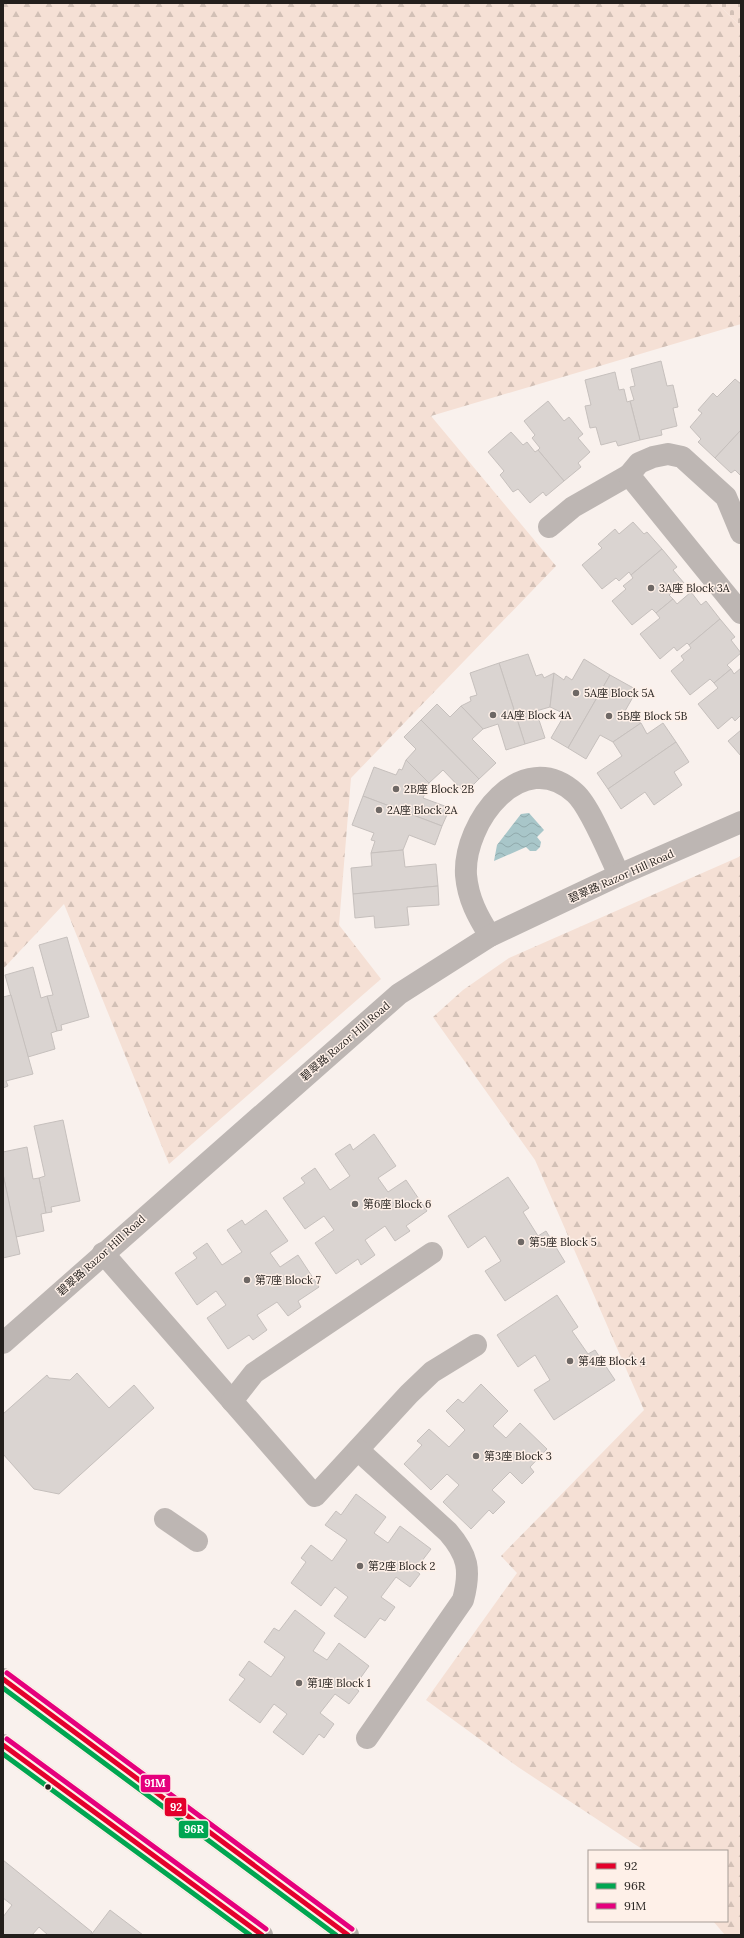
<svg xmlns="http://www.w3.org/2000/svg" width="744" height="1938" viewBox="0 0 744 1938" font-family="Lora,'Noto Sans TC',serif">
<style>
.forest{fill:url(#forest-firs)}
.cemetery{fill:url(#cemetery-stones)}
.water{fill:url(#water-waves)}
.building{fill:#dad4d1;stroke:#c6c0bd}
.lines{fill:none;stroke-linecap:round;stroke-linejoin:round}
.minor{stroke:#bdb6b3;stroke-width:22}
.major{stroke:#b6afab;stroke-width:22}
.bus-1-casing{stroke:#fef0e8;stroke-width:8}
.bus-2-casing{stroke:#fef0e8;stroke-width:8}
.bus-3-casing{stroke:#fef0e8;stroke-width:8}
.bus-1{stroke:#e4002b;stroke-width:5}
.bus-2{stroke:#00a651;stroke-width:5}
.bus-3{stroke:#e5007d;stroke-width:5}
.poi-dot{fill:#6e6865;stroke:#fef0e8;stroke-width:1.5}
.bus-dot{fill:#231f1c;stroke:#fef0e8;stroke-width:1.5}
.labels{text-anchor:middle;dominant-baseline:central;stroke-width:3;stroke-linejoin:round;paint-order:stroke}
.poi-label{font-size:11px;fill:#231f1c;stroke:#fef0e8;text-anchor:start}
.street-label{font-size:11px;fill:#231f1c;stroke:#fef0e8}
.line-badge{stroke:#fef0e8;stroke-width:1.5}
.badge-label{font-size:11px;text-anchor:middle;font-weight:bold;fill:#fff}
</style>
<defs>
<pattern id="forest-firs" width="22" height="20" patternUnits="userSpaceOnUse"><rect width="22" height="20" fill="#f5e0d5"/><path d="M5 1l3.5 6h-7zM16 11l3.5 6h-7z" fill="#d2c0b6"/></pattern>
<pattern id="cemetery-stones" width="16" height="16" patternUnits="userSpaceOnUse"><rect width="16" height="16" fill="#f5e0d5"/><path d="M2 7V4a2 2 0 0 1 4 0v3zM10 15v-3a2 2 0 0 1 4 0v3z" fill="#d2c0b6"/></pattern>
<pattern id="water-waves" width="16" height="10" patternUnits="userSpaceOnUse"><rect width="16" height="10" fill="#a8c6c9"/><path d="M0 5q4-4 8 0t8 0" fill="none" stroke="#90aaac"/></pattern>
</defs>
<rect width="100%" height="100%" fill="#f9f1ed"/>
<g class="forest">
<polygon points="3,3 717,3 741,27 741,324 431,416 556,566 351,778 339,925 381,979 169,1164 64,904 3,969"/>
<polygon points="741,856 741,1935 725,1935 713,1921 727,1921 727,1851 645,1851 518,1767 426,1700 517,1573 501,1556 644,1410 535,1160 433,1017 463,990 509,958"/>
</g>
<polygon class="cemetery" points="717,3 741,3 741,27"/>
<polygon class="water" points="529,813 544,830 537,837 541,842 540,847 536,851 530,851 526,847 494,861 497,845 521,814"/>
<g class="building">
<polygon points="661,361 667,386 673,385 678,407 673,408 677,426 661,430 662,435 640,440 630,401 634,400 630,387 635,386 631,369"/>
<polygon points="615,372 619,390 624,389 627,402 630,401 640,440 618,446 616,441 601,445 596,427 590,428 585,406 591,405 585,380"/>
<polygon points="735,379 741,384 741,430 715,458 698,442 701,439 690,427 702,413 698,410 713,393 717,397"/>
<polygon points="548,401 564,421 569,417 583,434 578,438 590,452 578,463 581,467 564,481 538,450 540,448 532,438 535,435 524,421"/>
<polygon points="741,430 741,476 735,470 731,473 715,458"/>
<polygon points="511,432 523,445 527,442 535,452 538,450 564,481 546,496 543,492 530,503 518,489 513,492 500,475 504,471 488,452"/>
<polygon points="633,522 644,534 647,532 662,549 631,575 629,572 619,581 616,578 602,589 582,565 602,548 598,544 615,529 619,534"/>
<polygon points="662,549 677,567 673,570 684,583 669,595 673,599 656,613 652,609 632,625 612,601 626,589 623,586 633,578 631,575"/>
<polygon points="691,592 701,605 706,601 720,619 689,645 687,643 677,651 674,647 660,659 640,634 660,618 656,613 673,599 677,604"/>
<polygon points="720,619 735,637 731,640 741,653 727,665 731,669 714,683 710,679 690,695 671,671 684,660 681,656 691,648 689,645"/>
<polygon points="528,654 536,676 542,674 544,678 554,673 550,707 536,711 545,738 525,744 499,663"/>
<polygon points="584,659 610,675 568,748 551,738 565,714 550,707 554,673 564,680 566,676 572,680"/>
<polygon points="499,663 525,744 506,750 498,724 483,729 461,706 471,701 470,697 477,695 470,673"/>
<polygon points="741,668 741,715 735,721 732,717 718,729 698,704 718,688 714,683 731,669 734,674"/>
<polygon points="610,675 637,690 625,711 632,714 630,718 641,723 613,742 600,735 586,759 568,748"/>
<polygon points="437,704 450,717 461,706 483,729 472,739 496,763 479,779 421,720"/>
<polygon points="421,720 479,779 465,793 443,770 429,783 406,760 416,749 404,737"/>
<polygon points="641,723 647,734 663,723 676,742 608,789 597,773 622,756 613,742"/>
<polygon points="741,730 741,756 728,741"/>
<polygon points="676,742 689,762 674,772 682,785 654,805 645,792 621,809 608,789"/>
<polygon points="406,760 429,783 423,798 450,808 442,826 363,796 374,767 396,775 399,769 402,770"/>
<polygon points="363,796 442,826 435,845 409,835 403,850 371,853 375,841 371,840 374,833 352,825"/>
<polygon points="403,850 405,867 436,864 438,886 353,894 351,868 372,866 371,853"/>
<polygon points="438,886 439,905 407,907 409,925 375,928 374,916 355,918 353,894"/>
<polygon points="67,937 89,1017 61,1025 62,1030 57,1031 47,996 53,995 39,945"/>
<polygon points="33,967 41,998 47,996 57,1031 51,1033 55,1049 28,1057 5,975"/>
<polygon points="11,995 33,1074 6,1081 8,1086 3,1088 3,997"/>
<polygon points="63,1120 80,1201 51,1207 52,1212 46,1213 39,1178 45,1176 34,1126"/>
<polygon points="374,1134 396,1166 378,1178 388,1192 406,1180 427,1211 406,1226 410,1231 395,1241 385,1226 365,1240 375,1255 361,1265 358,1259 336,1274 315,1243 334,1230 324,1216 305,1229 283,1198 305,1183 301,1178 315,1168 330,1190 350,1176 335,1154 350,1144 353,1150"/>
<polygon points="27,1147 33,1179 39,1178 46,1213 41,1214 44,1231 16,1237 3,1174 3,1152"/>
<polygon points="3,1174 20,1254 3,1258"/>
<polygon points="508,1177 529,1208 523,1212 538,1236 546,1231 565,1262 505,1301 485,1271 501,1261 485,1236 468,1248 448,1216"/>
<polygon points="266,1210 288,1241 270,1253 280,1267 298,1255 319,1287 298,1301 301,1307 288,1316 277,1302 257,1315 267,1330 253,1340 249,1335 228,1349 207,1318 226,1305 216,1291 197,1305 175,1273 197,1258 193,1253 207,1243 222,1265 242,1252 227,1230 242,1220 245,1225"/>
<polygon points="557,1295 578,1327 572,1331 588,1354 595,1350 615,1380 554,1420 534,1390 550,1380 535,1355 518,1367 497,1335"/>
<polygon points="77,1373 109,1408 134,1385 154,1408 59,1494 34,1489 3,1454 3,1414 47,1375 49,1378 70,1380"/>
<polygon points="481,1384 508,1411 493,1426 506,1438 520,1423 547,1449 530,1467 534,1472 522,1484 510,1472 492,1490 505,1502 493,1514 489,1510 471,1529 443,1502 459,1485 447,1474 431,1490 404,1464 422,1445 417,1441 429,1429 449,1447 465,1430 446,1411 458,1399 463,1403"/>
<polygon points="356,1494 386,1517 374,1533 388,1543 400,1526 431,1549 415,1570 420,1574 410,1587 396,1577 381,1597 395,1607 385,1621 380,1618 365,1638 334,1616 348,1597 335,1587 321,1606 291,1583 306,1562 301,1558 311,1545 332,1561 347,1540 325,1525 336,1511 341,1515"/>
<polygon points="295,1610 325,1633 313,1651 327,1660 339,1643 369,1666 354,1687 359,1691 349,1704 335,1694 320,1713 334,1724 324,1738 319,1734 303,1755 273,1732 287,1714 274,1704 260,1723 229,1700 245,1679 239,1675 249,1661 271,1677 285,1657 264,1642 274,1628 279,1631"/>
<polygon points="3,1860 92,1932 90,1935 48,1935 39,1927 32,1935 3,1935 3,1917 12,1905 3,1898"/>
<polygon points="110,1910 143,1935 91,1935"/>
</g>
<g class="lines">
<g class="minor">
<polyline points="549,527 573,507 629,475"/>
<polyline points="741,533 726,497 682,457 668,454 653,457 639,463 629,475 741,613"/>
<path d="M490,936C478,917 468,899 466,875C463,822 522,745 575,793C590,806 610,856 619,875"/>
<polyline points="103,1253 315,1496 409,1394 432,1372 476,1345"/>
<polyline points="3,1343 399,994 490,936 619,875 741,822"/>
<polyline points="232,1401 254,1373 432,1253"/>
<path d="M358,1450L448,1532C468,1555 471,1570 463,1600L367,1738"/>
<polyline points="165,1519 197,1541"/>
</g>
<g class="major">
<polyline points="3,1679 348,1935"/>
<polyline points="3,1745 262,1935"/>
</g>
<g class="bus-1-casing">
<g id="bus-1">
<polyline points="3,1679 348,1935"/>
<polyline points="3,1745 262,1935"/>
</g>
</g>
<g class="bus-2-casing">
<g id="bus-2">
<polyline points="3,1688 336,1935"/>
<polyline points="3,1754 250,1935"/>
</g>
</g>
<g class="bus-3-casing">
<g id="bus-3">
<polyline points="7,1673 352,1929"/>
<polyline points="7,1739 266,1929"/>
</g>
</g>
<use href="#bus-1" class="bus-1"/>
<use href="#bus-2" class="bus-2"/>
<use href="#bus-3" class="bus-3"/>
</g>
<g class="poi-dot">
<circle cx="651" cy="588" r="4"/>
<circle cx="576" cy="693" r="4"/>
<circle cx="493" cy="715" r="4"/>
<circle cx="609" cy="716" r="4"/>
<circle cx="396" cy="789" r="4"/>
<circle cx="379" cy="810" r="4"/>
<circle cx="355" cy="1204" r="4"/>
<circle cx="521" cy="1242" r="4"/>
<circle cx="247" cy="1280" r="4"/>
<circle cx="570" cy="1361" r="4"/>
<circle cx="476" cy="1456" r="4"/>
<circle cx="360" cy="1566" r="4"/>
<circle cx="299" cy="1683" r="4"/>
</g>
<circle class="bus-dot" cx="48" cy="1787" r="3.5"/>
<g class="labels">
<g class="poi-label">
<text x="659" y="588">3A座 Block 3A</text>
<text x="584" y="693">5A座 Block 5A</text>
<text x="501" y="715">4A座 Block 4A</text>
<text x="617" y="716">5B座 Block 5B</text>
<text x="404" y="789">2B座 Block 2B</text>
<text x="387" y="810">2A座 Block 2A</text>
<text x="363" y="1204">第6座 Block 6</text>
<text x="529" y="1242">第5座 Block 5</text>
<text x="255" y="1280">第7座 Block 7</text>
<text x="578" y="1361">第4座 Block 4</text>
<text x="484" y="1456">第3座 Block 3</text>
<text x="368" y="1566">第2座 Block 2</text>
<text x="307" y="1683">第1座 Block 1</text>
</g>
<g class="street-label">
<text transform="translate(621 876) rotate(-24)">碧翠路 Razor Hill Road</text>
<text transform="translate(345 1041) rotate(-41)">碧翠路 Razor Hill Road</text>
<text transform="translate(101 1255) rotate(-42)">碧翠路 Razor Hill Road</text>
</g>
</g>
<g class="line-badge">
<rect x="140" y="1774" width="31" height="19" rx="4" fill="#e5007d"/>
<rect x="164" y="1797" width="23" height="20" rx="4" fill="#e4002b"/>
<rect x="178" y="1820" width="31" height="19" rx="4" fill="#00a651"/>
</g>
<g class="badge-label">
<text x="155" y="1787">91M</text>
<text x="176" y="1811">92</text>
<text x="194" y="1833">96R</text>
</g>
<rect width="744" height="1938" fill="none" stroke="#231f1c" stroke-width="8"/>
<rect x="588" y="1850" width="140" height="72" fill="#fef0e8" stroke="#a69c96"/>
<rect x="596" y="1863" width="20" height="6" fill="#e4002b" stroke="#a69c96"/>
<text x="624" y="1870" font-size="12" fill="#231f1c">92</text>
<rect x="596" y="1883" width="20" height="6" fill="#00a651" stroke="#a69c96"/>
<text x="624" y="1890" font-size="12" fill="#231f1c">96R</text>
<rect x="596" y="1903" width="20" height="6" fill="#e5007d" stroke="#a69c96"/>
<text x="624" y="1910" font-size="12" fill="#231f1c">91M</text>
</svg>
